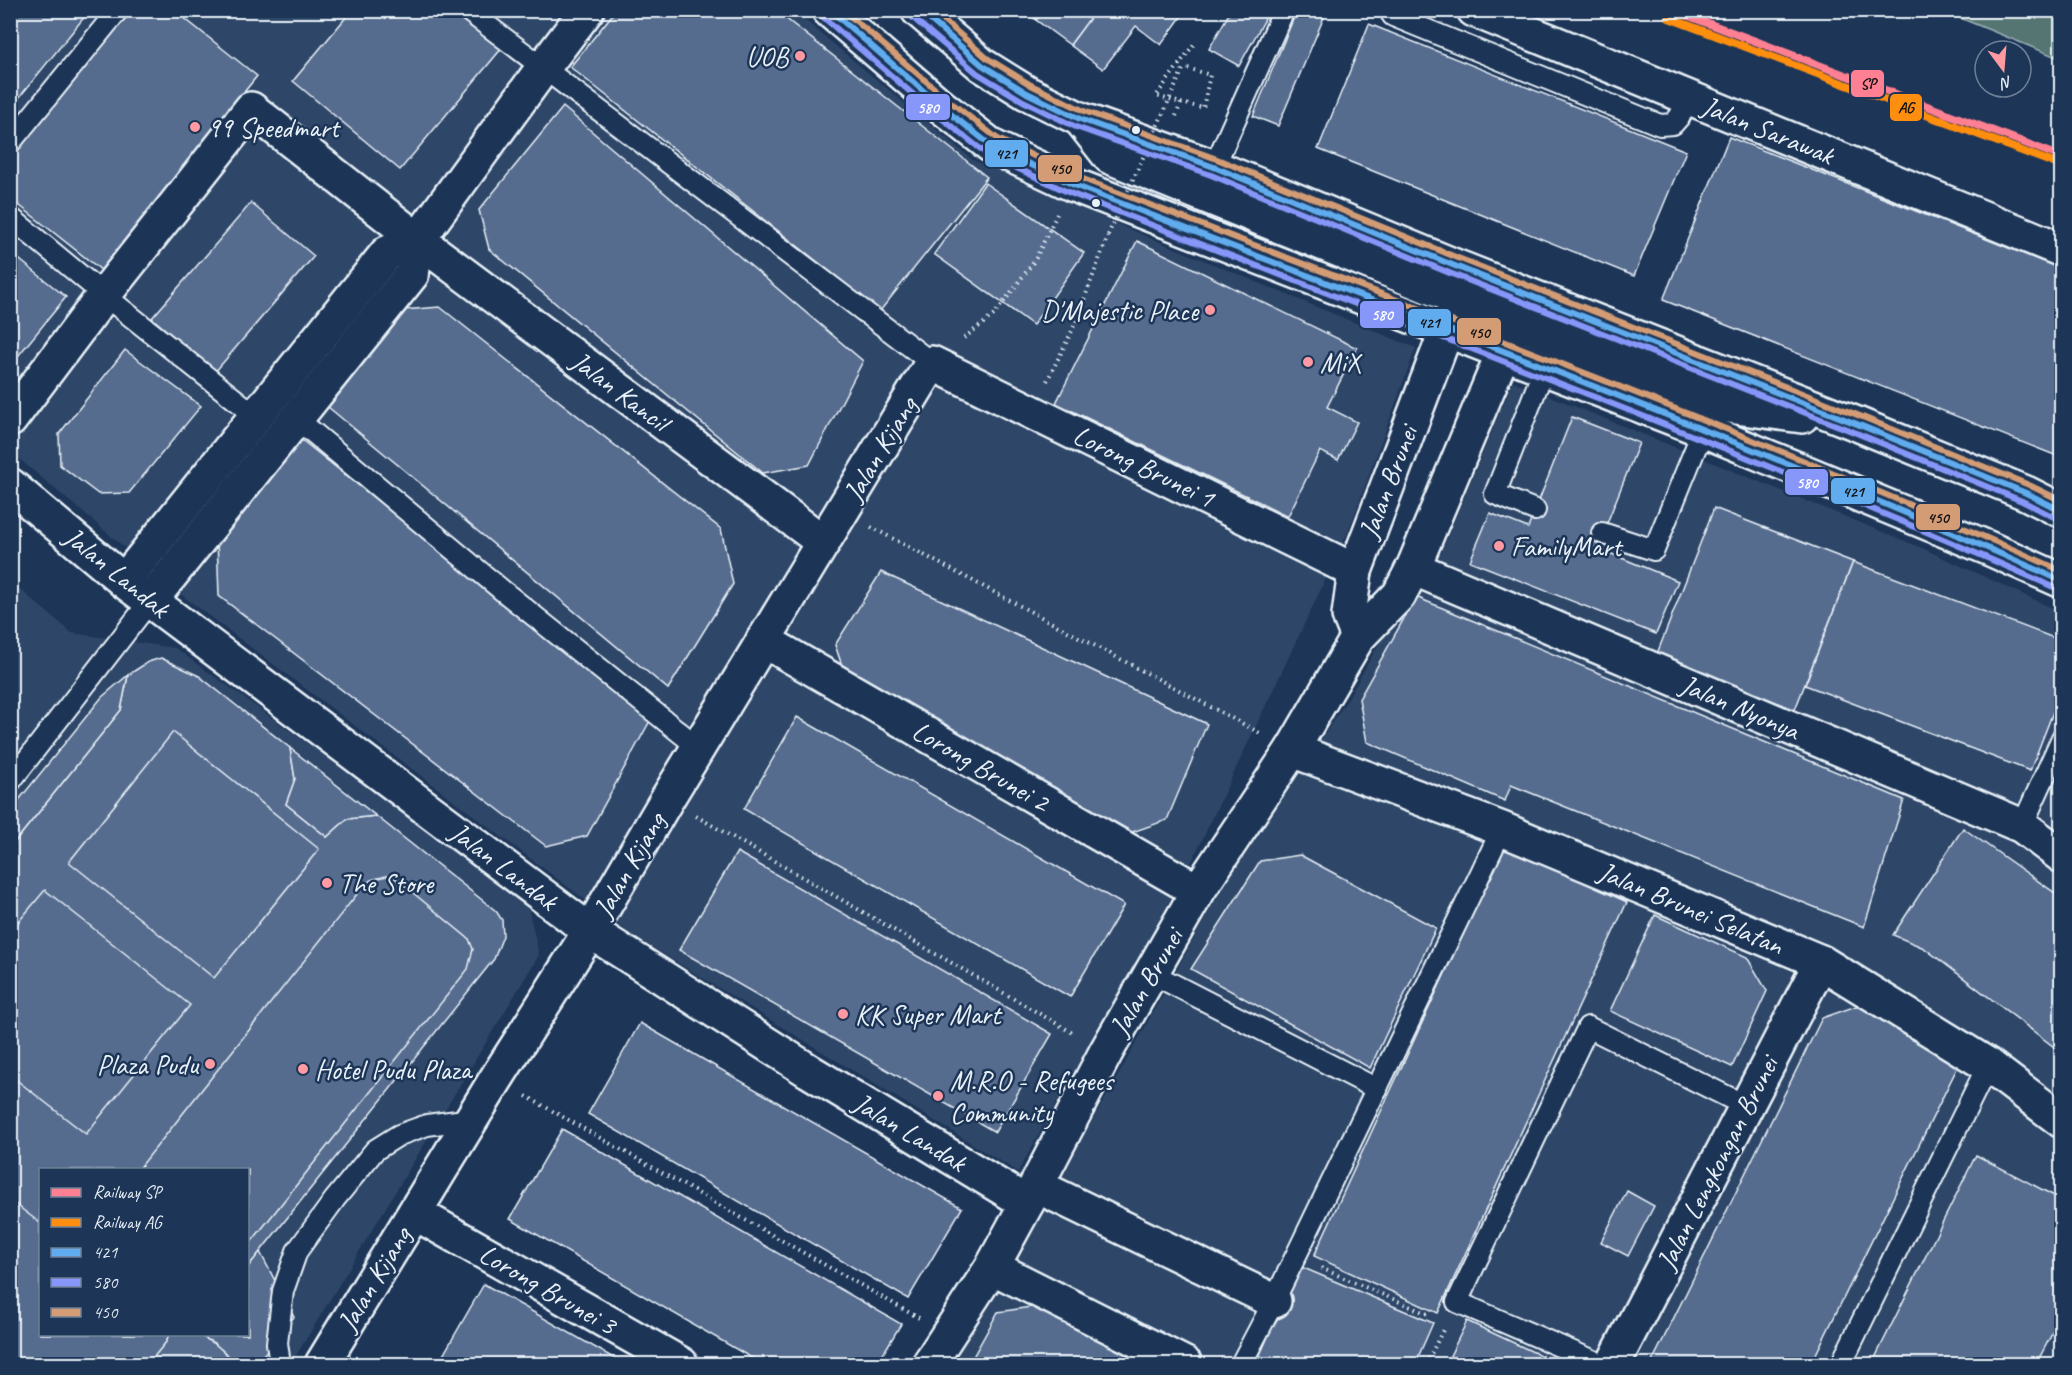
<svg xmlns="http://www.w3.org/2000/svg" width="2072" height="1375" viewBox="0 0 2072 1375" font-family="Caveat,sans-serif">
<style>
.built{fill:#2e4668;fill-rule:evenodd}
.green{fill:#547473;stroke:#9eb2b6;stroke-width:1.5}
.building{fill:#566c8f;stroke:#e8f1f8;stroke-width:1.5}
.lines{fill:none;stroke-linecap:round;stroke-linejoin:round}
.lane-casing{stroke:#e8f1f8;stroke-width:24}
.street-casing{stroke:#e8f1f8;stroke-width:38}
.secondary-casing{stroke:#e8f1f8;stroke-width:38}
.path{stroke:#e8f1f8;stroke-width:4;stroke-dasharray:1.5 4.5;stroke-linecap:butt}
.lane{stroke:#1d3557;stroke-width:20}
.street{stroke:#1d3557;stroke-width:33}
.secondary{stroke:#1d3557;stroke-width:33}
.path-bridge{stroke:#e8f1f8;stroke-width:4;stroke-dasharray:1.5 4.5;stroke-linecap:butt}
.bus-1-casing{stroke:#1d3557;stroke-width:10}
.bus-2-casing{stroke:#1d3557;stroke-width:10}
.bus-3-casing{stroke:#1d3557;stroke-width:10}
.bus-1{stroke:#60acee;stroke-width:6}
.bus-2{stroke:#8697f9;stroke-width:6}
.bus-3{stroke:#d39c74;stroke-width:6}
.rail-1-casing{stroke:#1d3557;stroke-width:12}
.rail-2-casing{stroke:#1d3557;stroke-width:12}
.rail-1{stroke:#ff8092;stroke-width:8}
.rail-2{stroke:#fe8e10;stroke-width:8}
.poi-dot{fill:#ff9aa2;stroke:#1d3557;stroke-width:2}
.bus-dot{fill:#e8f1f8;stroke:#1d3557;stroke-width:2}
.labels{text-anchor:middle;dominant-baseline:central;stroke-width:5;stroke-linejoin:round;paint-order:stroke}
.poi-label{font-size:28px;fill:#e8f1f8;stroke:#1d3557;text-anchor:start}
.street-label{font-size:28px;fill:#e8f1f8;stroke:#1d3557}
.line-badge{stroke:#1d3557;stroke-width:2}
.badge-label{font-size:16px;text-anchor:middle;font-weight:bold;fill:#fff}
.pale-badge-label{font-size:16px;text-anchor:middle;font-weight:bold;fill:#111}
</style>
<rect width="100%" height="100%" fill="#1d3557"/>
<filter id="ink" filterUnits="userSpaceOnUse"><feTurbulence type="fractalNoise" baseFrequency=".0167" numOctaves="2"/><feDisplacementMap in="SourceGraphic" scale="12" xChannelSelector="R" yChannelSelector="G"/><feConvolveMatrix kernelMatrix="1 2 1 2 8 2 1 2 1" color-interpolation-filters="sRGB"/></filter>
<g filter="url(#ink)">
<g class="built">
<polygon points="10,11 794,11 973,160 1131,230 1416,348 1348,532 1193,859 1018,1172 629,933 179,593 11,452"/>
<polygon points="1513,381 1922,548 2061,612 2061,1364 952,1364 1114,1083 1214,902 1347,700 1380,642 1426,588"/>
<path d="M10,581L72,633L175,648L527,902L539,955L291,1364H11ZM40,1170H248V1334H40Z"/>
</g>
<polygon class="green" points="1943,11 2061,11 2061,59"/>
<g class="building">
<polygon points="10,10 90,10 10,109"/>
<polygon points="127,10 174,10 257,76 101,270 10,198 10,154"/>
<polygon points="352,10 456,10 502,48 400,170 293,81"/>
<polygon points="616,10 775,10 987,177 880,311 570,67"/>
<polygon points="1024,10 1043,10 1036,20"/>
<polygon points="1043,10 1096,10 1070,45 1036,20"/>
<polygon points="1096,10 1186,10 1161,45 1136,26 1103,69 1070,45"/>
<polygon points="1231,10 1270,10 1239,66 1209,49"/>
<polygon points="1297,10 1327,10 1278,126 1253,116"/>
<polygon points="1369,24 1686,151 1634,276 1318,149"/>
<polygon points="563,107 863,361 809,465 763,473 489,249 479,210"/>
<polygon points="1729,137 2062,269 2062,458 1663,300"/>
<polygon points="985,183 1084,253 1033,325 934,254"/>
<polygon points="251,203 314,256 215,372 152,318"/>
<polygon points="1137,241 1357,348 1327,407 1357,422 1338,460 1320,451 1288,516 1056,403"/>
<polygon points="10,252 66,297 10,366"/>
<polygon points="440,307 721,529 733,584 668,689 322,402 403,310"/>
<polygon points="125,350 201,406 129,493 98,494 60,465 59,434"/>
<polygon points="1572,417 1639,443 1597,548 1678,581 1656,634 1470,561 1490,513 1528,528"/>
<polygon points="298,437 651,719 587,836 546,846 219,596 217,539"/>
<polygon points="1714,508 1853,562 1794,712 1655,659"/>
<polygon points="1853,562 2062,641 2062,689 2030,771 1805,685"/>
<polygon points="881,572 1207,724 1167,820 1124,835 849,686 835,645"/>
<polygon points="1416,597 1904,800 1864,927 1511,785 1505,801 1367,742 1359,699"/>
<polygon points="161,658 199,676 290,748 295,779 286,804 327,837 347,819 376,816 496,911 502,920 503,936 494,959 248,1267 248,1170 40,1170 40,1334 197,1334 214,1343 230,1357 234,1364 10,1364 10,848 121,710 128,675 148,662"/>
<polygon points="128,675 121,710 10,848 10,811 102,697"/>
<polygon points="797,717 1124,905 1070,997 744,809"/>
<polygon points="173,732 319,849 214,978 69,862"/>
<polygon points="290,748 376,816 347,819 327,837 286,804 295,779"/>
<polygon points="1963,828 2062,898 2062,1053 1924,948 1893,935"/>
<polygon points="1504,846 1627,902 1438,1313 1314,1256"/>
<polygon points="737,852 1052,1034 995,1132 679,950"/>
<polygon points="1300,855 1436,928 1370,1068 1191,969 1260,861"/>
<polygon points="390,875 395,878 469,939 473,949 468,969 248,1246 248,1170 138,1170 365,884 371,880"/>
<polygon points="45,890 190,1005 86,1134 10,1075 10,932"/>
<polygon points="1655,915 1747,957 1767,991 1732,1067 1610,1011"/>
<polygon points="1859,1005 1960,1062 1811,1364 1651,1364 1822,1018"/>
<polygon points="640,1023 962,1208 908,1299 588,1114"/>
<polygon points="562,1129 901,1324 877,1364 762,1364 510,1219"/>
<polygon points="1976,1155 2062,1200 2062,1315 2036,1364 1872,1364"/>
<polygon points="1627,1191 1654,1206 1628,1256 1601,1242"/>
<polygon points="10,1200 40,1223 40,1334 169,1334 166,1342 148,1364 10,1364"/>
<polygon points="260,1252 294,1317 256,1364 234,1364 230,1357 214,1343 197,1334 248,1334 248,1267"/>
<polygon points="1299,1266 1433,1323 1415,1364 1256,1364"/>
<polygon points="484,1284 624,1364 438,1364"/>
<polygon points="1038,1306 1150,1364 969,1364 998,1312"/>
<polygon points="1467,1321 1559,1364 1446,1364"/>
</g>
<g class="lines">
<g class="lane-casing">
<g id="lane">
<polyline points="467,10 932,363"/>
<polyline points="1389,10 1393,16 1660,125 1673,124 1680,116 1688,97"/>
<polyline points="10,143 118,10"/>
<polyline points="1214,167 1284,10"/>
<polyline points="10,217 104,295 256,416"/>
<polyline points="297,419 503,591 698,747"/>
<polyline points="1535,510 1495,494 1544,369"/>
<polyline points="1602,533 1654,550 1703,430"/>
<polyline points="10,782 150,601"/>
<polyline points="2022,826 2062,738"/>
<polyline points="1151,973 1377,1089"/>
<polyline points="280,1364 277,1343 283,1291 297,1251 335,1199 375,1150 399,1135 427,1125 472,1119"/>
<polyline points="1241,1364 1274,1301 1502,829"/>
<polyline points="1601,1364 1457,1302 1588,1027 1746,1106"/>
<polyline points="1841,1364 1988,1065"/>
</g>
</g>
<g class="street-casing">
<g id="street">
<polyline points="1474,10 2062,250"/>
<polyline points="10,420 104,295 251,109 418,240 823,542"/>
<polyline points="10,485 124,581 590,931 809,1071 1027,1203"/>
<polyline points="1413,568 2022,826 2062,856"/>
<polyline points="124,581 387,253 418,240"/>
<polyline points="150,601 412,274 418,240 543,68 587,10"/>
<polyline points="763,640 1198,891"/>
<polyline points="1292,750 1502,829 1821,962 1988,1065 2062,1121"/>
<polyline points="1037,1186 1274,1301"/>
<polyline points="415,1213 681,1364"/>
<polyline points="992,1267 1185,1364"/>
<polyline points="322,1364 496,1079 590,931 667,799 932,363 1355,571"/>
<polyline points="1613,1364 1821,962"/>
</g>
</g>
<g class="secondary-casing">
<g id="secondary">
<polyline points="829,10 942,107 993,147 1074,185 1703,430 1988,548 2062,581"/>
<polyline points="918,10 982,65 1027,93 1080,119 1214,167 1455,266 1857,424 2026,493 2062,511"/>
<polyline points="1081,120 1110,157 1721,405 1802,416"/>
<polyline points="1358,637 1349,615 1355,571 1455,308"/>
<polyline points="929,1364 992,1267 1027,1203 1106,1052 1198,891 1292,750 1358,637 1399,595 1413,568 1516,322"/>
</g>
</g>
<g class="path">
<polyline points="1181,103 1203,108 1210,75 1184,67"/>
<polyline points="1176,116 1181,103 1156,96 1194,44"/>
<polyline points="964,338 994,315 1035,260 1057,214"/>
<polyline points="1047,381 1073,329 1108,236"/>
<polyline points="871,527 1260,733"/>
<polyline points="696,816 1075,1034"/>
<polyline points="526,1096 919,1318"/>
<polyline points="1321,1268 1430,1315"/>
<polyline points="1426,1364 1444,1328"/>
</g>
<use href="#lane" class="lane"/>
<use href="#street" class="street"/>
<use href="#secondary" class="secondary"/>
<polyline class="path-bridge" points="1108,235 1184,67"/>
<g class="bus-1-casing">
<g id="bus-1">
<path d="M830,10L942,107L993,147L1074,185C1404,314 1738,436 2062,581"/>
<polyline points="919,10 982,65 1027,93 1080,119 1214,167 1455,266 1857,424 2026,493 2062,511"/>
</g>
</g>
<g class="bus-2-casing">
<g id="bus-2">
<path d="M823,17L936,114L987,154L1070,193C1400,323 1734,445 2058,589"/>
<polyline points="912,17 977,73 1023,101 1076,127 1211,175 1452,274 1854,432 2022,501 2058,519"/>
</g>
</g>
<g class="bus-3-casing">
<g id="bus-3">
<path d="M843,10L948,100L998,139L1078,177C1407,305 1739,427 2062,571"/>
<polyline points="932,10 987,58 1031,85 1084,111 1217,159 1458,258 1860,416 2029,485 2062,501"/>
</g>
</g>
<use href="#bus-1" class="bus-1"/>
<use href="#bus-2" class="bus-2"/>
<use href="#bus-3" class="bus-3"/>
<g class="rail-1-casing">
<polyline id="rail-1" points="1673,10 2062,157"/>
</g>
<g class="rail-2-casing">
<polyline id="rail-2" points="1669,18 2059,165"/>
</g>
<use href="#rail-1" class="rail-1"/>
<use href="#rail-2" class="rail-2"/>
</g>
</g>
<g class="poi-dot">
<circle cx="800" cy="56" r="6"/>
<circle cx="195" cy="127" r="6"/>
<circle cx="1210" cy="310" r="6"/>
<circle cx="1308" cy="362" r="6"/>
<circle cx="1499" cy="546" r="6"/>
<circle cx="327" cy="883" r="6"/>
<circle cx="843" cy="1014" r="6"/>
<circle cx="210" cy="1064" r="6"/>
<circle cx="303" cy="1069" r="6"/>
<circle cx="938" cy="1096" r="6"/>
</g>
<g class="bus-dot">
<circle cx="1136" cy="130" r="5"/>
<circle cx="1096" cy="203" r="5"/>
</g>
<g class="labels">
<g class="poi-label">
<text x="788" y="56" text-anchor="end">UOB</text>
<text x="207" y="127">99 Speedmart</text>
<text x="1198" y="310" text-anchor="end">D'Majestic Place</text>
<text x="1320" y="362">MiX</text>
<text x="1511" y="546">FamilyMart</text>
<text x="339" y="883">The Store</text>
<text x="855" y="1014">KK Super Mart</text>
<text x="198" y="1064" text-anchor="end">Plaza Pudu</text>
<text x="315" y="1069">Hotel Pudu Plaza</text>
<text x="950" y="1080">M.R.O - Refugees<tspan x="950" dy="32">Community</tspan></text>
</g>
<g class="street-label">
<text transform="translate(1768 130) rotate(22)">Jalan Sarawak</text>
<text transform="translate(620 391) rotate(37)">Jalan Kancil</text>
<text transform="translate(880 449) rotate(-59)">Jalan Kijang</text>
<text transform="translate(1144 466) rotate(26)">Lorong Brunei 1</text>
<text transform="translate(1388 482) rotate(-69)">Jalan Brunei</text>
<text transform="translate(117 572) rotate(39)">Jalan Landak</text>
<text transform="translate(1740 707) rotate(23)">Jalan Nyonya</text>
<text transform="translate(981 766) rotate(30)">Lorong Brunei 2</text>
<text transform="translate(629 865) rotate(-60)">Jalan Kijang</text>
<text transform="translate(504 866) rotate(37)">Jalan Landak</text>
<text transform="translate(1691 908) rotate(23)">Jalan Brunei Selatan</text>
<text transform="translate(1146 982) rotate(-60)">Jalan Brunei</text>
<text transform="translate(910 1132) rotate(31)">Jalan Landak</text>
<text transform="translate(1717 1163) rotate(-63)">Jalan Lengkongan Brunei</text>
<text transform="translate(374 1279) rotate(-59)">Jalan Kijang</text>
<text transform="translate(548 1289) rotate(30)">Lorong Brunei 3</text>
</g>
</g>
<g class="line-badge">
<rect x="1850" y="69" width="35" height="29" rx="6" fill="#ff8092"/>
<rect x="905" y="93" width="46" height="28" rx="6" fill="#8697f9"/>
<rect x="1889" y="93" width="34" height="29" rx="6" fill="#fe8e10"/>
<rect x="984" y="139" width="45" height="29" rx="6" fill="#60acee"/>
<rect x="1037" y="154" width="46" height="29" rx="6" fill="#d39c74"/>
<rect x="1359" y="300" width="46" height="29" rx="6" fill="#8697f9"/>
<rect x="1407" y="308" width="45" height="29" rx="6" fill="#60acee"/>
<rect x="1456" y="317" width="46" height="29" rx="6" fill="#d39c74"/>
<rect x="1784" y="468" width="45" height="28" rx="6" fill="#8697f9"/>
<rect x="1830" y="477" width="46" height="28" rx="6" fill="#60acee"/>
<rect x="1915" y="503" width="46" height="28" rx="6" fill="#d39c74"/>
</g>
<g class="badge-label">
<text x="928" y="113">580</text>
<text x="1382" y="320">580</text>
<text x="1807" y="488">580</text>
</g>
<g class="pale-badge-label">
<text x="1868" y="89">SP</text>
<text x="1906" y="113">AG</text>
<text x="1006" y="159">421</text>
<text x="1060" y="174">450</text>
<text x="1429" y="328">421</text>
<text x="1479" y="338">450</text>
<text x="1853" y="497">421</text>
<text x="1938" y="523">450</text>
</g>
<rect width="2072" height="1375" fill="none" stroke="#1d3557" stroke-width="36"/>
<rect x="18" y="18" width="2036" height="1339" fill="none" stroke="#e8f1f8" stroke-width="2" filter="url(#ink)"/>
<rect x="39" y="1168" width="210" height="168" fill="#1d3557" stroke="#6e8097" stroke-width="1.5"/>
<rect x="51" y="1188" width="30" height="9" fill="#ff8092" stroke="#6e8097" stroke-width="1.5"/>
<text x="93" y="1198" font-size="18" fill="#e8f1f8">Railway SP</text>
<rect x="51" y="1218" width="30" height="9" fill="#fe8e10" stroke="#6e8097" stroke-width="1.5"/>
<text x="93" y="1228" font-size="18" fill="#e8f1f8">Railway AG</text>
<rect x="51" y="1248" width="30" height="9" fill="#60acee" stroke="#6e8097" stroke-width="1.5"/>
<text x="93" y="1258" font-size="18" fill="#e8f1f8">421</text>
<rect x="51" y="1278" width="30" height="9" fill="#8697f9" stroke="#6e8097" stroke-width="1.5"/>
<text x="93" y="1288" font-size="18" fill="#e8f1f8">580</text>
<rect x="51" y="1308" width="30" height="9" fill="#d39c74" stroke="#6e8097" stroke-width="1.5"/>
<text x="93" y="1318" font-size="18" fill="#e8f1f8">450</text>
<g transform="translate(2003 69) rotate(164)"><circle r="28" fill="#1d3557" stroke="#6e8097" stroke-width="1.5"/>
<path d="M0-4.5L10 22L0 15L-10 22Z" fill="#ff9aa2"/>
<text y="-9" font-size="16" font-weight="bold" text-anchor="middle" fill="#e8f1f8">N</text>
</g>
</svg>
